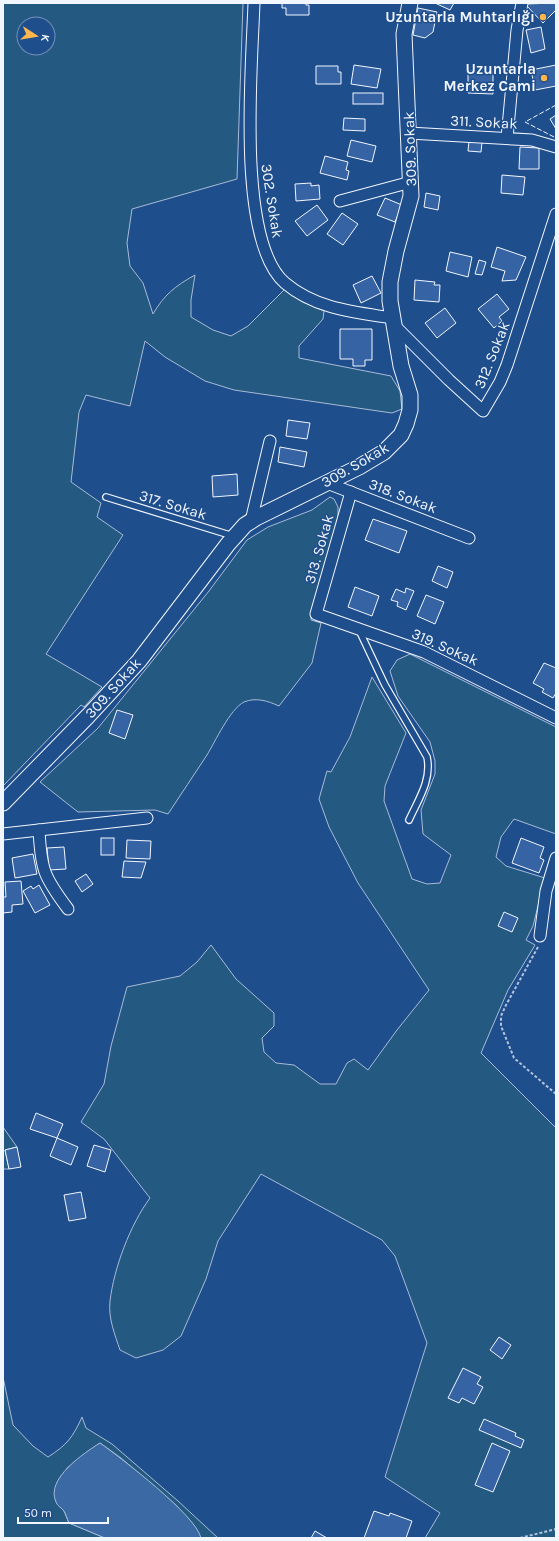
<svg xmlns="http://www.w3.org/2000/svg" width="559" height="1541" viewBox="0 0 559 1541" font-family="Karla,sans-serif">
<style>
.green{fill:#245a82;stroke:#a8bbd7;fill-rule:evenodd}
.water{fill:#3b69a3;stroke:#a8bbd7}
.building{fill:#3563a3;stroke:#f2f6ff}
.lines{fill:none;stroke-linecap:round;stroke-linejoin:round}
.lane-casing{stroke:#f2f6ff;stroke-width:8}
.street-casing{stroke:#f2f6ff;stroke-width:13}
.secondary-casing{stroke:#f2f6ff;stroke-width:17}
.path{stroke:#b3c4dc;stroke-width:2;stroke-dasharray:3 2;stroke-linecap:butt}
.lane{stroke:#1f4e8c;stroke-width:5.5}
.street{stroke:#1f4e8c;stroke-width:11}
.secondary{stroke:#1f4e8c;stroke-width:15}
.fence{stroke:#f2f6ff;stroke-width:1;stroke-dasharray:5 2;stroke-linecap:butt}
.poi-dot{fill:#ffb74d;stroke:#1f4e8c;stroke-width:1.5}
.labels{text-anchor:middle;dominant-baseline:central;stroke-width:3;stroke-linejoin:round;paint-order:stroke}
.poi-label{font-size:15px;font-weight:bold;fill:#f2f6ff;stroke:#1f4e8c;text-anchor:end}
.street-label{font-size:15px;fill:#f2f6ff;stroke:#1f4e8c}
</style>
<rect width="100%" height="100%" fill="#1f4e8c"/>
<g class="green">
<path d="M3,3H243L237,179L132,209L127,243L130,266L143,283L153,314C164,295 175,286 195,275L191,300V317L213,330L231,336L248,326L285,289L303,302L324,311L323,319L299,346V358L391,376L400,391L402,409L392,413L234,390L205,381L165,357L145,341L130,406L86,395L79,412L71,482L101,503L97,517L123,535L46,654L102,687L84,707L81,705L3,786ZM24,24H48V48H24Z"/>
<path d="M330,497L334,499L338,507V517L311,613V620L321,623L312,663L279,706C268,701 256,697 244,702C230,709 215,742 207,755C194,775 181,794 168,814L155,810L78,812L40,782L98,728L209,591L247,540L268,527L312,510Z"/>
<path d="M410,654L556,727V834L514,819L501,837L496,857L506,866L545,878L533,926L526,940L535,945L508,990L481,1053L556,1128V1538H425L440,1513L385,1477L427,1343L395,1256L382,1240L261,1174L218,1241L206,1279L181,1336L163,1350L136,1358L120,1350C115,1335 108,1318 110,1301C114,1268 130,1225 150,1198L104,1139L81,1122L104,1084L111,1046L127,987L180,976L197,962L211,945L236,979L274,1013V1026L262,1038L264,1052L276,1063L294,1065L320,1084H336L347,1063L354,1059L368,1070L397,1030L429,990L358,883L329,827L319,799L327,771L331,772L350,737L372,677L406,733L385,786L384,801L412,879L427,884L440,883L451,855L423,834L421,810L435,774V761L430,742L398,696L390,671L397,660Z"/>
<polygon points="3,1127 17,1147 5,1150 9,1169 3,1169"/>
<path d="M3,1377L13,1425L33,1446L48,1457C67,1445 73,1437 82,1417L86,1428L112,1444L178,1501L218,1538H201L177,1506L121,1458L100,1443L67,1468L60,1507L64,1511L69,1523L105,1538H3Z"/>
</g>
<path class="water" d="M100,1443C121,1458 196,1515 201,1538H105L69,1523C67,1519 66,1514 64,1511C62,1508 57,1506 56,1502C45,1479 84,1453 100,1443Z"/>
<g class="building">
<polygon points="282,3 306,3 306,5 309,5 309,15 286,15 286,8 282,8"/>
<polygon points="435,3 454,3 450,10"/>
<polygon points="556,3 556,10 543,23 525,4"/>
<polygon points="418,8 437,12 433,32 425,38 413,35"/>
<polygon points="541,27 545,49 531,53 526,30"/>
<polygon points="354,65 381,69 377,88 351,84"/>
<polygon points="556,65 556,86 535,90 531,70"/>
<polygon points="316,66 338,66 338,72 341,72 341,84 316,84"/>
<polygon points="468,71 493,72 493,94 468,93"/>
<rect x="353" y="93" width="30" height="11"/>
<polygon points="556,115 556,129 550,119"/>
<polygon points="344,118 365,119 365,131 343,130"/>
<polygon points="351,140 376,146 372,162 347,156"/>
<polygon points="469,141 482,142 481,152 468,151"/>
<polygon points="520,147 539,148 539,169 519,169"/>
<polygon points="325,156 348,162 346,170 349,171 347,180 320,173"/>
<polygon points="502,175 525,177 523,195 501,193"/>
<polygon points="311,183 311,186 319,185 320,199 296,201 295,184"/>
<polygon points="426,193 440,196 438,210 424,207"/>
<polygon points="385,198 402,205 395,222 377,215"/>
<polygon points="317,205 328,220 307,236 295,221"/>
<polygon points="342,213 358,224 343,245 327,234"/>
<polygon points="497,247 526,257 516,280 502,281 505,271 491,267"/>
<polygon points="450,252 472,257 468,277 446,271"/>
<polygon points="479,260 486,262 482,275 475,274"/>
<polygon points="372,276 381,293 361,303 353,285"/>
<polygon points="415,280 435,282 434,285 440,285 439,302 414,300"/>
<polygon points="497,294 509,309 499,317 502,321 494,328 478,309"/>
<polygon points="445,308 456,323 437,338 425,323"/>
<polygon points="340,329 372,329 372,360 365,360 365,366 353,366 353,359 340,359"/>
<polygon points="288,420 310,423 307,439 286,436"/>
<polygon points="280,447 307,452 304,467 278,462"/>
<polygon points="237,474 238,495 213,497 212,476"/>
<polygon points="373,519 407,531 399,553 365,540"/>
<polygon points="438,566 453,572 447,588 432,581"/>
<polygon points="355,587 379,596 372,616 348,607"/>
<polygon points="406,588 414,591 406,610 397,606 398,602 391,600 396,589 405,593"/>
<polygon points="426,595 444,602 435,624 417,616"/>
<polygon points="544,663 556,668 556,693 553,698 542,692 544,689 533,683"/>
<polygon points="117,710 133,715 125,739 109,733"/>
<rect x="101" y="838" width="13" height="17"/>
<polygon points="521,838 544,847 540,858 544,860 539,873 512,863"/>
<polygon points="127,840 151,841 150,859 126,858"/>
<polygon points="64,847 66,869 49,870 47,848"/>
<polygon points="33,854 37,874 15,878 12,858"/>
<polygon points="124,861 146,862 141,878 122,877"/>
<polygon points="86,874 93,884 82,892 75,881"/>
<polygon points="21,881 23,904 12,905 12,912 3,913 3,897 6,897 5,882"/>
<polygon points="39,885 50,905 35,913 23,891 31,886 33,889"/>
<polygon points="504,912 518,918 512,932 498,926"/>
<polygon points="36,1113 63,1124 57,1138 30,1129"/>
<polygon points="57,1138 78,1147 71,1165 50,1156"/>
<polygon points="94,1145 111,1150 105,1172 87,1166"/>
<polygon points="17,1147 21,1167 9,1169 5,1150"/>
<polygon points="81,1192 86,1218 69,1221 64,1195"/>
<polygon points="499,1337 511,1345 502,1359 490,1350"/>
<polygon points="463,1368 481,1377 477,1384 483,1387 474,1404 462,1398 459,1403 448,1398"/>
<polygon points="484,1419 516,1433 515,1436 524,1440 521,1448 479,1430"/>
<polygon points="492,1443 510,1451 493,1492 475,1485"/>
<polygon points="374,1511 389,1516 390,1513 412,1521 406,1538 364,1538"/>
<polygon points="315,1531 327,1538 311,1538"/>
</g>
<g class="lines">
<g class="lane-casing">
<g id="lane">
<polyline points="106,497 233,536"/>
<path d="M359,630L385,685L427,757C432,780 418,800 409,820"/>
</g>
</g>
<g class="street-casing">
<g id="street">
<path d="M254,3C252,65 236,241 285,283C316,309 354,312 392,318"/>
<polyline points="409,133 532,140 556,147"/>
<polyline points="507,138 517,30 522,3"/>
<polyline points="340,201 411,182"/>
<polyline points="394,325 449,380 483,411 500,382 507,365 556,214"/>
<polyline points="327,483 469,538"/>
<polyline points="351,492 316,614 424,652 556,718"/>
<polyline points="251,521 270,441"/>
<path d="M39,830C41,870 44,877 68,909"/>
<polyline points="3,834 147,818"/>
<polyline points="540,936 546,891 556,858"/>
</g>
</g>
<g class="secondary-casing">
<polyline id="secondary" points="3,803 88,716 139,661 228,544 245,525 256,518 359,467 384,452 401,435 406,424 410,410 410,395 401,366 390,301 390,282 396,251 411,196 404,34 410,3"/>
</g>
<g class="path">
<polyline points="538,947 506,1005 501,1016 501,1026 514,1058 556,1094"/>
<polyline points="520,1538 556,1529"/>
</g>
<use href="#lane" class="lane"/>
<use href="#street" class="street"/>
<use href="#secondary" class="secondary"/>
<polyline class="fence" points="556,105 525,122 556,138"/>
</g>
<g class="poi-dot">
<circle cx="543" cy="17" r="4"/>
<circle cx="544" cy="78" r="4"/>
</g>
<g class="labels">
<g class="poi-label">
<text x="535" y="17">Uzuntarla Muhtarlığı</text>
<text x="536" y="69">Uzuntarla<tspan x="536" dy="17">Merkez Cami</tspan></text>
</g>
<g class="street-label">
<text transform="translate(484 122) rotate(3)">311. Sokak</text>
<text transform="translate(410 149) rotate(-92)">309. Sokak</text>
<text transform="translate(272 201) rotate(81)">302. Sokak</text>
<text transform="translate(492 355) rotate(-68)">312. Sokak</text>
<text transform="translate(355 465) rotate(-30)">309. Sokak</text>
<text transform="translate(403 496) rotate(21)">318. Sokak</text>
<text transform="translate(173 505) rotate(17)">317. Sokak</text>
<text transform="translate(319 549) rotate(-74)">313. Sokak</text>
<text transform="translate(445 647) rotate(24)">319. Sokak</text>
<text transform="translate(113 688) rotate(-48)">309. Sokak</text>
</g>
</g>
<rect width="559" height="1541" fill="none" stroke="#f2f6ff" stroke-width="8"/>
<g transform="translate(36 36) rotate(102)"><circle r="19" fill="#1f4e8c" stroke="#7391ba"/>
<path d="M0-3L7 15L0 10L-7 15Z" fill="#ffb74d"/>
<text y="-6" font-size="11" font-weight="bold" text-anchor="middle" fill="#f2f6ff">K</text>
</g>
<path d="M18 1517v6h90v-6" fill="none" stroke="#f2f6ff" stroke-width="2"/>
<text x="24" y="1517" font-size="12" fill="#f2f6ff" stroke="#1f4e8c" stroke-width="3" paint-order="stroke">50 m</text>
</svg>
